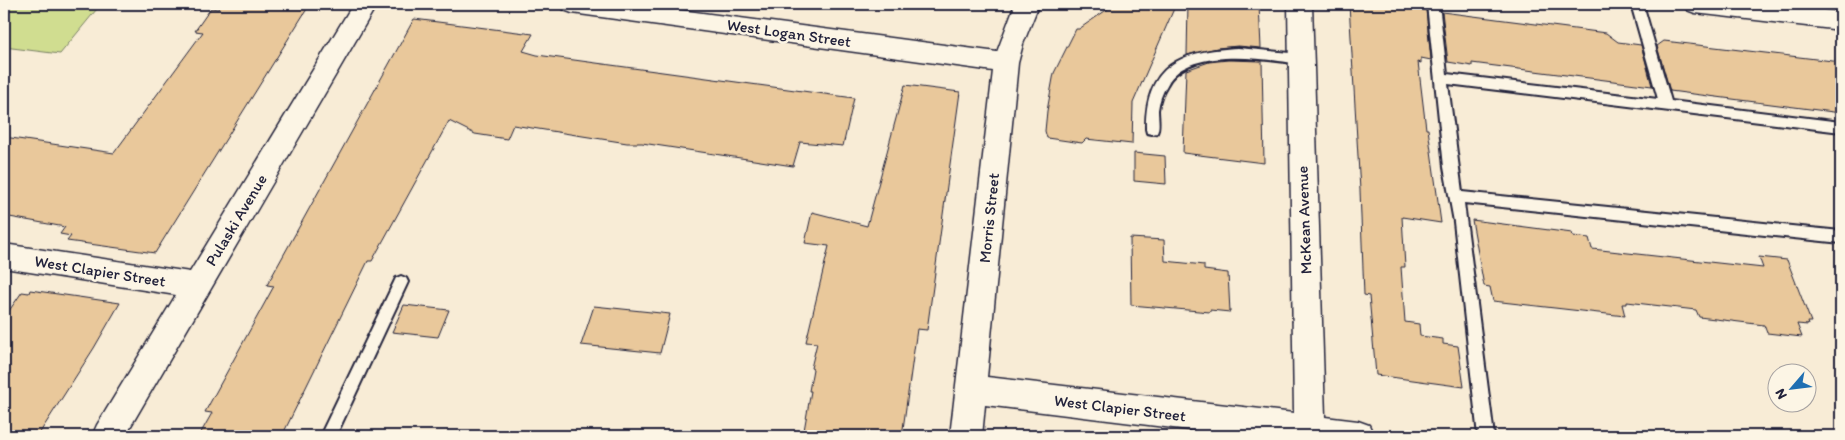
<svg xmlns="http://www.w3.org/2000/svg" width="1845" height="440" viewBox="0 0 1845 440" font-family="Itim,sans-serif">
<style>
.green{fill:#d0dd90;stroke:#798066}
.building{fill:#e9c89b;stroke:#22223b}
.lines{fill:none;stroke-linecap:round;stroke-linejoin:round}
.lane-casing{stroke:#22223b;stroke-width:4}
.street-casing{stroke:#22223b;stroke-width:3}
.lane{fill:#fcf5e5;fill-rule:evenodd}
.street{fill:#fcf5e5;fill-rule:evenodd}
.labels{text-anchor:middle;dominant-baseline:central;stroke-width:5;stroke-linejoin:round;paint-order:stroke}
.street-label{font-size:16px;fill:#22223b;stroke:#fcf5e5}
</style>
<rect width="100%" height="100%" fill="#f8ecd6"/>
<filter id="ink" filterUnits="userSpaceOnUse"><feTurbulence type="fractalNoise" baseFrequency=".02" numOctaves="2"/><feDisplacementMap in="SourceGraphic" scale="10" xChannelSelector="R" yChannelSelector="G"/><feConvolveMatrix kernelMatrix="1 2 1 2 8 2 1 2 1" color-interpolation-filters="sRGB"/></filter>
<g filter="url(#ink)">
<polygon class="green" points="4,4 101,4 60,54 4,47"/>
<g class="building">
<polygon points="222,4 310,4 155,253 67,241 71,236 60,234 65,227 4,216 4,137 114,153 203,32 195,31 211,8 218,9"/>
<polygon points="1115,4 1176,4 1133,103 1132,144 1086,139 1082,143 1047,138 1045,131 1047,111 1054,73 1076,29 1079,29"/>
<polygon points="1188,4 1259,4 1261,48 1238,46 1217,48 1187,55"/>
<polygon points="1349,4 1422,4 1423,10 1426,10 1431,60 1421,58 1421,63 1418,62 1426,129 1428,129 1441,223 1402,217 1405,267 1401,267 1405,322 1419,324 1420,336 1443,339 1443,344 1458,346 1464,387 1376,375 1369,296 1364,295 1360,190"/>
<polygon points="1442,12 1606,33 1618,42 1641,45 1652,86 1472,63 1472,66 1448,62"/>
<polygon points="414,19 533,34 523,51 537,55 854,98 843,146 800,142 793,166 642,143 627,143 513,125 507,139 475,134 449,121 372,261 368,261 282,436 199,436 212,413 205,412 274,286 267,285"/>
<polygon points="1664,41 1841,62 1841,113 1670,91 1657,46"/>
<polygon points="1228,60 1262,61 1264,163 1183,153 1186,70 1209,62"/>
<polygon points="905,85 960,92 927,330 917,329 902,436 803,436 811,391 809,391 813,369 811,368 817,343 806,342 829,246 805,243 812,212 867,226"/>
<polygon points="1134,153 1165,156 1166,184 1134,181"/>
<polygon points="1472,220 1572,233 1573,236 1589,238 1592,249 1763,268 1759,257 1787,260 1811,322 1807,322 1808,325 1797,324 1802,337 1767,333 1764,325 1699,317 1696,310 1627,302 1627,304 1622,304 1625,316 1493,301 1490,287 1484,286"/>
<polygon points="1130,238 1164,240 1165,261 1204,265 1204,270 1228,273 1230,312 1210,310 1210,312 1131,305"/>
<polygon points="30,290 120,303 94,348 39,434 35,436 4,436 4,318 22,292 29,293"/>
<polygon points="404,305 449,310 438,337 392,332"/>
<polygon points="594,306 670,314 660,353 581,345"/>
</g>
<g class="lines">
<g class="lane-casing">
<g id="lane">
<polygon points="1427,4 1439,4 1447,74 1658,99 1631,4 1643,4 1671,101 1841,122 1841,132 1448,84 1462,192 1841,231 1841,243 1464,203 1494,436 1478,436 1454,222 1444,167"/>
<path d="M1238,48L1300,54L1304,56L1306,59L1304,62L1300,64C1265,59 1187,46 1167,85C1162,93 1159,101 1158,110C1158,118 1160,126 1157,133L1152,134L1147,133L1146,129C1145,65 1181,51 1238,48Z"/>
<polygon points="401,276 406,278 408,282 336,436 320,436 396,278"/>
</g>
</g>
<g class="street-casing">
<g id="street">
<polygon points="353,4 377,4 125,436 92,436 97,425 176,295 4,268 4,244 190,272"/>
<polygon points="560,4 635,4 997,52 1015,4 1039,4 1023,44 1018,63 987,377 1294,413 1288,4 1312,4 1325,417 1358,421 1369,425 1374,436 1238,436 985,405 982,436 950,436 993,71 572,13 564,10"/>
<polygon points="1683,4 1769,4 1841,12 1841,30 1695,13 1687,10"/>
</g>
</g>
<use href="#lane" class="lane"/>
<use href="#street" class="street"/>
</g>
</g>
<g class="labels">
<g class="street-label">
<text transform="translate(789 33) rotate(8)">West Logan Street</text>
<text transform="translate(989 218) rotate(-84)">Morris Street</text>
<text transform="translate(236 220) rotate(-59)">Pulaski Avenue</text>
<text transform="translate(1304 220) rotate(-92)">McKean Avenue</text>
<text transform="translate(100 271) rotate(9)">West Clapier Street</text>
<text transform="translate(1120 408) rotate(7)">West Clapier Street</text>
</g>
</g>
<rect width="1845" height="440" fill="none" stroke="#fcf5e5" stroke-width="20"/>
<rect x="10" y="10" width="1825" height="420" fill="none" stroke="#22223b" stroke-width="2" filter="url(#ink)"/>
<g transform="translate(1792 388) rotate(242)"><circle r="24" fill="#fcf5e5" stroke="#a5a1a1"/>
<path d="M0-4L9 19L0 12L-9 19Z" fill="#1f6fb2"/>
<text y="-8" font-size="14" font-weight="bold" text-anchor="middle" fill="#22223b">N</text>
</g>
</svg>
